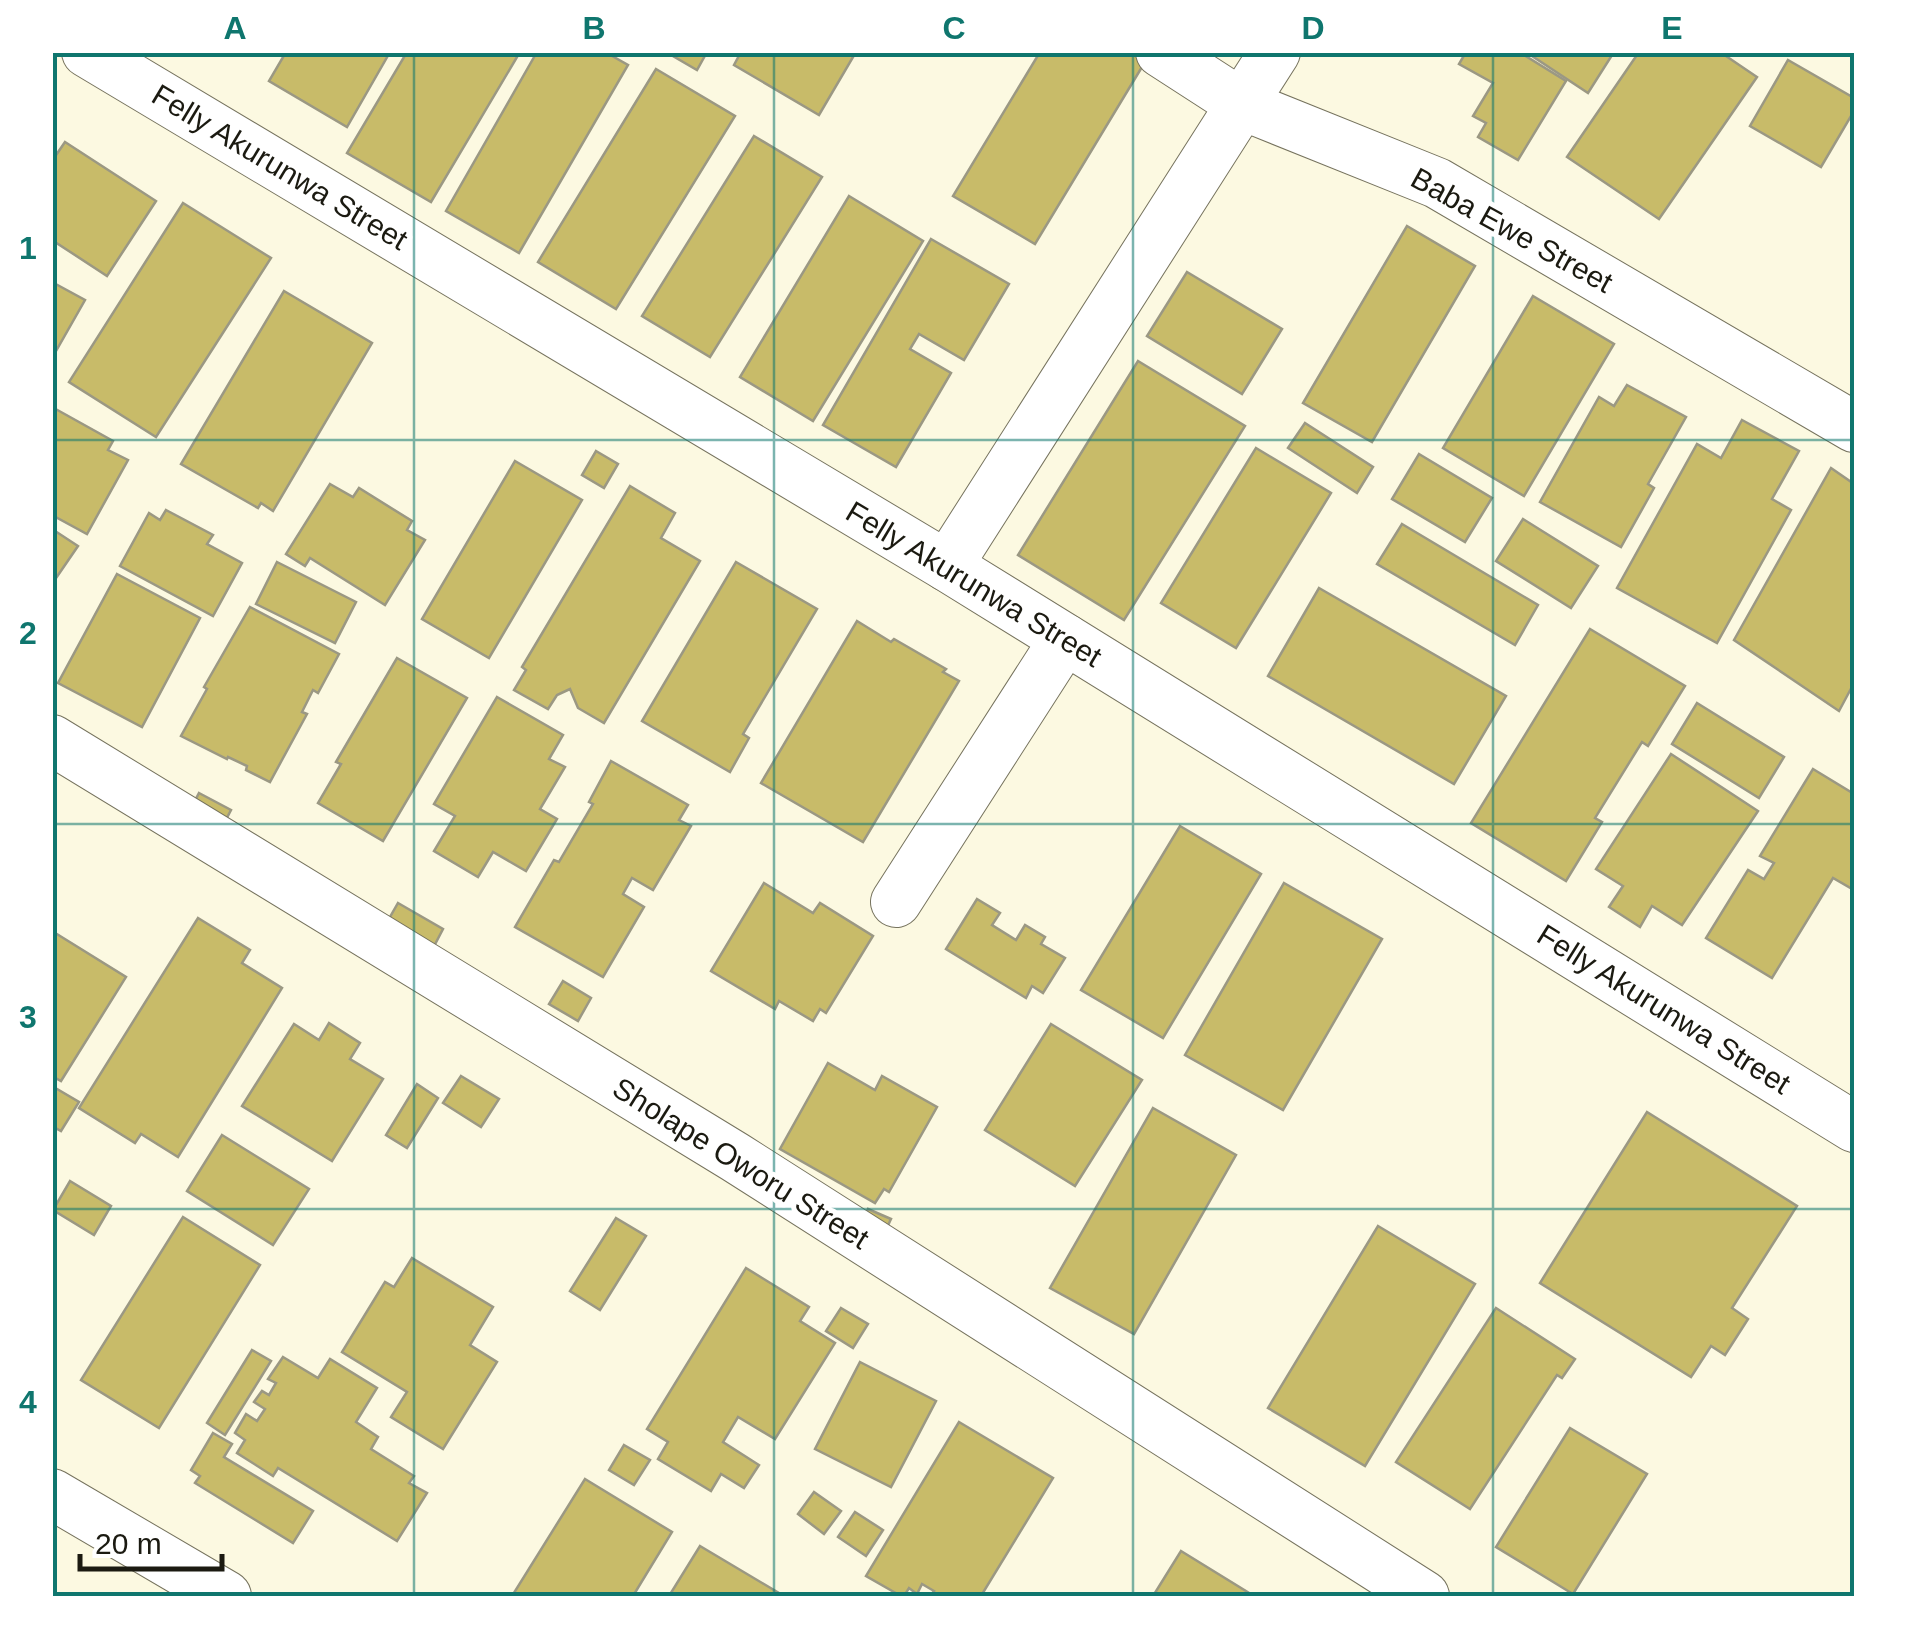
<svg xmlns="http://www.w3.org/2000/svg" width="1907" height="1649" viewBox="0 0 1907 1649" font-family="Helvetica,sans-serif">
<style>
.building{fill:#c8bb69;stroke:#9b9883;stroke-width:2.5}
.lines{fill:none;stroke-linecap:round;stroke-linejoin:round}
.minor-casing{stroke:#76735e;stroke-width:52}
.minor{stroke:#fff;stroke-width:50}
.grid{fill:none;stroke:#0f766e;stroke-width:2.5;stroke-opacity:0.55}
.labels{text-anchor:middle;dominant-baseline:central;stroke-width:10;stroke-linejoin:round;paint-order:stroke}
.street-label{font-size:30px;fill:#1b1a11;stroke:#fff}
.neatline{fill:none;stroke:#0f766e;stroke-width:4}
.grid-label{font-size:32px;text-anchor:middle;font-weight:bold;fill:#0f766e}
</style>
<rect width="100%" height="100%" fill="#fcf9e1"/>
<g class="building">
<polygon points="286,52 390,52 347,127 269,81"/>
<polygon points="407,52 520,52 431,202 347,153"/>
<polygon points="537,52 605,52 628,65 519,253 446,211"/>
<polygon points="666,52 707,52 697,70"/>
<polygon points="741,52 856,52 819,115 734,65"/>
<polygon points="1040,52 1141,52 1148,57 1035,244 953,196"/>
<polygon points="1466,52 1519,52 1566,81 1518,160 1478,137 1486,123 1473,116 1493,83 1459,64"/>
<polygon points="1526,52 1614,52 1588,93"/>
<polygon points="1639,52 1720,52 1757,77 1659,219 1567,157"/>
<polygon points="1788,60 1854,98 1854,111 1821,167 1750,126"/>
<polygon points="656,69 735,116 616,309 538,262"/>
<polygon points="754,136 822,177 710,357 642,316"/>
<polygon points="65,142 156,201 107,276 52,240 52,161"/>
<polygon points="849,196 923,241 813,421 740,377"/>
<polygon points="183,203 271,258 156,437 69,382"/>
<polygon points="1407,226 1475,266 1372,442 1303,403"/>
<polygon points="931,239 1009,284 964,360 919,334 910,349 951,373 896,467 823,425"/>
<polygon points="1187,272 1282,329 1242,394 1147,336"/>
<polygon points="52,282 85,300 52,358"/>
<polygon points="284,291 372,343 273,511 261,503 258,508 181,464"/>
<polygon points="1533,296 1614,344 1524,496 1443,448"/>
<polygon points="1138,361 1245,426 1124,620 1018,555"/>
<polygon points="1627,385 1686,417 1648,484 1654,488 1621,547 1540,502 1599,397 1614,406"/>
<polygon points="52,407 113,441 108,450 128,460 87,534 52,515"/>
<polygon points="1742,420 1799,451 1772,499 1791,510 1717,643 1617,588 1697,444 1721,458"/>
<polygon points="1305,423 1373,467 1357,493 1288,448"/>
<polygon points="1256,448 1331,493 1236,648 1161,603"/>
<polygon points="596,451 618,464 604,488 582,475"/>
<polygon points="1419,454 1492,498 1465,542 1392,499"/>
<polygon points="515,461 582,500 489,658 422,619"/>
<polygon points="1831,468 1854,484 1854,683 1839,711 1734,640"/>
<polygon points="330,484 353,497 359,488 412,521 407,530 425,540 385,605 310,558 305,566 286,554"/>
<polygon points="630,486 675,513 661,538 700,561 604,723 578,708 570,689 557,695 548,709 514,690 526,670 522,667"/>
<polygon points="166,510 213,535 207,544 242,563 213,616 120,566 149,513 160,520"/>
<polygon points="1523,519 1598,566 1571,608 1496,561"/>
<polygon points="1402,524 1538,605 1515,645 1377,564"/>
<polygon points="52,529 78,546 52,584"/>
<polygon points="277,562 356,602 335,643 256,604"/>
<polygon points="736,562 817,609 743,734 749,738 730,772 642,721"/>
<polygon points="117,574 200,618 142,727 58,683"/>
<polygon points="1319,588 1506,696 1454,784 1268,676"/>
<polygon points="250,607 339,654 318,693 313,690 302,712 307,714 270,782 246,770 247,766 228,757 227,759 181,736 207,689 204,687"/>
<polygon points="857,621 891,642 894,639 946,669 943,672 959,681 863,842 761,783"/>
<polygon points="1590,629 1685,686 1648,746 1642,742 1595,818 1602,822 1566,881 1471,823"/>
<polygon points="397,658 467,698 383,841 318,803 341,764 336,762"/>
<polygon points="497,697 563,735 549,759 565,767 540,809 557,819 526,871 493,852 478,877 434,851 455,816 434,804"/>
<polygon points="1697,703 1784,757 1759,798 1672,744"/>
<polygon points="1671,754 1758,811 1682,925 1652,906 1640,927 1609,907 1623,886 1596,869"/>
<polygon points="611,761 688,805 679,820 691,826 653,890 632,878 623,894 644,907 603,977 515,927 554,860 559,862 593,804 589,802"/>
<polygon points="1813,769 1854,794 1854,890 1833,878 1772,978 1706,938 1748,870 1764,879 1774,863 1760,856"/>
<polygon points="199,793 231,810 220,831 188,814"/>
<polygon points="1180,826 1261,874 1163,1038 1081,990"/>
<polygon points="764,883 813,913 820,903 873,936 826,1013 820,1009 813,1021 779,1001 775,1009 711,971"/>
<polygon points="1284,883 1382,939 1283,1110 1185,1055"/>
<polygon points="977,899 1000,913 992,925 1016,940 1025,925 1045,937 1041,944 1065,958 1043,993 1032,986 1026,998 946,949"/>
<polygon points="398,903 443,929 432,950 386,924"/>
<polygon points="198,918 250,950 242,963 282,988 178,1157 141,1134 135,1143 79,1108"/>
<polygon points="52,931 126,977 61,1081 52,1076"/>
<polygon points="563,981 591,998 578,1021 549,1004"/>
<polygon points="329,1023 360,1043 350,1059 383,1079 332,1161 242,1106 294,1024 319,1040"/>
<polygon points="1051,1024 1142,1080 1075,1186 985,1130"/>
<polygon points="828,1063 875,1090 882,1076 937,1107 889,1192 884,1189 875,1203 780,1149"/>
<polygon points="461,1076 499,1099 481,1127 443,1103"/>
<polygon points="417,1084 438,1098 407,1148 386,1135"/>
<polygon points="52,1086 79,1102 61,1131 52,1126"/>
<polygon points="1153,1108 1236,1155 1134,1334 1050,1288"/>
<polygon points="1647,1112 1797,1206 1732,1308 1748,1319 1725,1355 1711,1346 1691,1377 1540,1283"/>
<polygon points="222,1135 309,1189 273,1245 187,1191"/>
<polygon points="70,1181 111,1206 94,1235 53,1210"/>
<polygon points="868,1209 891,1219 883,1236 860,1226"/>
<polygon points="183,1217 260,1265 159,1428 81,1380"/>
<polygon points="616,1218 646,1236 600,1310 570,1291"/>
<polygon points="1378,1226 1475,1284 1365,1466 1268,1408"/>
<polygon points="412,1258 493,1307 470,1345 497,1362 443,1449 391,1417 407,1392 342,1352 385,1282 394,1287"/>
<polygon points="746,1268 809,1307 800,1321 835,1343 775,1439 738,1417 723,1442 759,1465 744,1488 721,1474 711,1491 658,1459 668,1442 647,1429"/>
<polygon points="841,1308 868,1324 853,1348 826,1331"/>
<polygon points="1496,1308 1575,1359 1562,1378 1557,1375 1470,1509 1396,1462"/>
<polygon points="252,1350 271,1361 225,1435 207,1423"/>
<polygon points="283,1357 318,1378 330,1359 377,1388 356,1422 378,1437 371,1449 414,1476 409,1483 427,1493 397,1541 278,1468 273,1476 237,1453 245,1440 235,1433 246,1414 257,1421 265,1409 254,1402 262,1391 269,1395 276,1383 268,1379"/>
<polygon points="860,1362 936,1401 891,1487 815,1449"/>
<polygon points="959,1422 1053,1478 981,1596 930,1596 934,1591 922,1584 917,1594 909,1588 904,1596 901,1596 866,1576"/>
<polygon points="1570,1428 1647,1474 1573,1594 1496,1547"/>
<polygon points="213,1433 232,1444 224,1457 313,1511 293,1543 195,1483 200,1476 191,1470"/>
<polygon points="624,1445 650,1460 634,1485 609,1470"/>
<polygon points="585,1479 672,1532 633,1596 512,1596"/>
<polygon points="814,1492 841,1511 824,1534 798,1514"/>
<polygon points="855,1512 883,1530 866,1556 838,1537"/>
<polygon points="700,1546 784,1596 669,1596"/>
<polygon points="1181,1551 1254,1596 1153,1596"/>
</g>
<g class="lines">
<g class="minor-casing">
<g id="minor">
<polyline points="87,52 947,566 1854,1127"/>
<polyline points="1161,52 1243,105 1437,183 1854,427"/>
<polyline points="947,566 1275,52"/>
<polyline points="52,740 735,1157 1424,1596"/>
<polyline points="896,902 1065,639"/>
<polyline points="52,1494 226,1596"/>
</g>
</g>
<use href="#minor" class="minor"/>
</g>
<path class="grid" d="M414,52V1596M774,52V1596M1133,52V1596M1493,52V1596M52,440H1854M52,824H1854M52,1209H1854"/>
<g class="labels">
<g class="street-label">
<text transform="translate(280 167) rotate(31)">Felly Akurunwa Street</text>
<text transform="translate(1512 230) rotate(29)">Baba Ewe Street</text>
<text transform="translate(974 584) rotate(31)">Felly Akurunwa Street</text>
<text transform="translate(1664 1009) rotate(32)">Felly Akurunwa Street</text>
<text transform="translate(741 1163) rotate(32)">Sholape Oworu Street</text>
</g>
</g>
<rect width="1907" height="1649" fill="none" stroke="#ffffff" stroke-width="110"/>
<path d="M80 1554v15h142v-15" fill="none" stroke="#1b1a11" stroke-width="5"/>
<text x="95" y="1554" font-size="30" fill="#1b1a11" stroke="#ffffff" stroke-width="8" paint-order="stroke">20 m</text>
<rect x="55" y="55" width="1797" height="1539" class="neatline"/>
<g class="grid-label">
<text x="235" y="39">A</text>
<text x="594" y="39">B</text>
<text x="954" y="39">C</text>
<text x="1313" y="39">D</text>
<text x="1672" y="39">E</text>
<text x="28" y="259">1</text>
<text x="28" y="644">2</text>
<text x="28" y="1028">3</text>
<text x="28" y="1413">4</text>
</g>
</svg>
